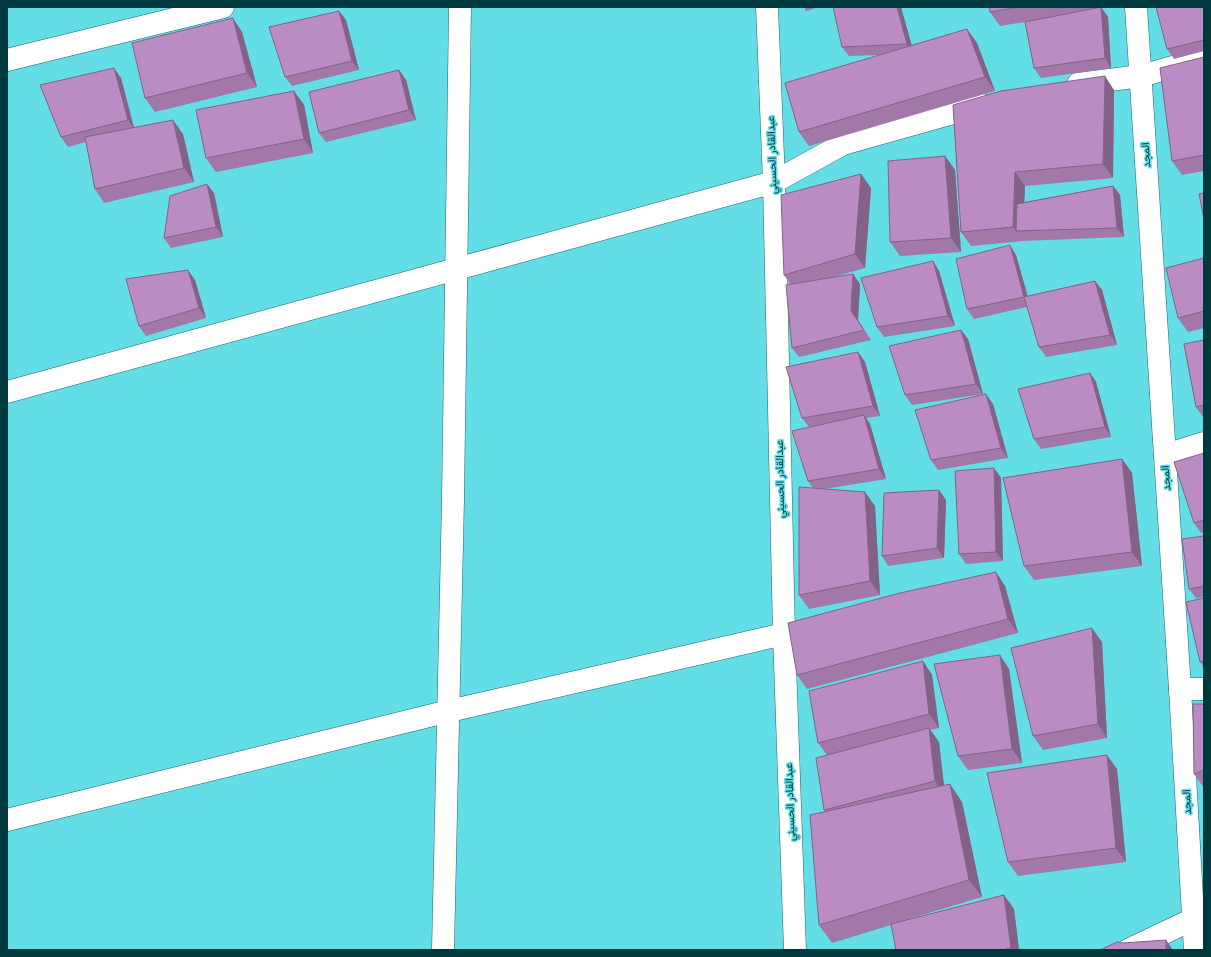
<svg xmlns="http://www.w3.org/2000/svg" width="1211" height="957" viewBox="0 0 1211 957" font-family="'Roboto Condensed',Vazirmatn,sans-serif">
<style>
.lines{fill:none;stroke-linecap:round;stroke-linejoin:round}
.minor-casing{stroke:#226469;stroke-width:23}
.minor{stroke:#fff;stroke-width:22}
.wall{fill:#a178a8}
.shaded-wall{fill:#836288}
.building{fill:#bb8cc3;stroke:#836288}
.labels{text-anchor:middle;dominant-baseline:central;stroke-width:3;stroke-linejoin:round;paint-order:stroke}
.street-label{font-size:11px;fill:#00393d;stroke:#63dde6}
</style>
<rect width="100%" height="100%" fill="#63dde6"/>
<g class="lines">
<g class="minor-casing">
<g id="minor">
<polyline points="767,7 774,182 784,634 795,950"/>
<polyline points="1136,7 1180,689 1195,950"/>
<polyline points="7,60 223,7"/>
<polyline points="1078,84 1141,76 1204,58"/>
<polyline points="7,392 774,182 843,144 982,105"/>
<polyline points="1165,455 1204,443"/>
<polyline points="1180,689 1204,689"/>
<polyline points="7,820 449,711 784,634"/>
<path d="M443,950C451,636 457,321 460,7"/>
<polyline points="1128,950 1204,914"/>
</g>
</g>
<use href="#minor" class="minor"/>
</g>
<g class="wall">
<polygon points="804,7 819,7 806,11"/>
<polygon points="901,7 912,46 967,29 977,43 995,91 809,146 799,132 879,55 849,56 842,47"/>
<polygon points="989,7 1092,7 1092,9 1101,7 1108,17 1111,68 1041,78 1034,68 1025,22 1000,26 990,12"/>
<polygon points="1204,7 1204,51 1174,59 1167,49"/>
<polygon points="339,11 346,20 359,70 292,86 285,77"/>
<polygon points="242,32 257,87 155,112 145,98"/>
<polygon points="1204,57 1204,171 1182,175 1172,161"/>
<polygon points="399,70 406,80 416,120 326,142 319,133"/>
<polygon points="121,78 134,127 183,134 194,182 104,203 95,189 86,142 68,147 61,137"/>
<polygon points="1114,90 1113,178 1025,186 1024,202 1113,186 1120,195 1124,237 1023,241 971,246 961,232 953,105"/>
<polygon points="294,91 304,105 313,153 216,172 206,158"/>
<polygon points="945,156 955,170 961,252 900,256 890,242"/>
<polygon points="861,174 871,188 865,268 833,277 853,274 860,284 858,320 871,340 799,357 792,348 791,285 784,275"/>
<polygon points="214,193 223,237 171,248 164,238"/>
<polygon points="1016,255 1028,296 1095,281 1102,290 1117,345 1046,357 1039,347 1027,307 974,319 967,309"/>
<polygon points="1204,258 1204,328 1188,332 1178,318"/>
<polygon points="933,261 939,271 955,326 884,337 877,327"/>
<polygon points="195,280 206,318 146,336 139,326"/>
<polygon points="961,330 968,339 983,394 912,405 905,395"/>
<polygon points="1204,340 1204,416 1203,417 1196,407"/>
<polygon points="858,352 865,362 880,416 866,418 870,424 886,479 825,489 875,506 880,595 809,609 799,595 813,488 808,481 809,427 802,418"/>
<polygon points="1090,373 1096,382 1111,437 1041,449 1034,439"/>
<polygon points="993,404 1008,458 938,470 931,460"/>
<polygon points="1204,453 1204,532 1201,533 1194,523"/>
<polygon points="1122,459 1132,473 1142,566 1034,580 1024,566"/>
<polygon points="994,468 1001,478 1003,561 966,564 959,554"/>
<polygon points="939,490 946,500 944,558 888,566 882,556"/>
<polygon points="1204,536 1204,597 1196,598 1189,589"/>
<polygon points="1005,586 1018,633 807,689 797,675"/>
<polygon points="1204,598 1204,667 1200,662"/>
<polygon points="1102,642 1107,738 1043,750 1033,736"/>
<polygon points="923,661 932,675 939,728 930,730 939,742 944,785 962,802 982,897 902,921 1004,895 1014,909 1019,950 896,950 891,925 832,943 819,925 825,811 824,810 827,755 818,743"/>
<polygon points="1009,669 1022,763 968,770 958,756"/>
<polygon points="1204,704 1204,788 1194,774"/>
<polygon points="1117,769 1126,862 1018,876 1008,862"/>
</g>
<g class="shaded-wall">
<polygon points="897,7 901,7 914,54 907,44"/>
<polygon points="1101,7 1108,17 1111,68 1105,58"/>
<polygon points="339,11 346,20 359,70 352,61"/>
<polygon points="233,18 242,32 257,87 247,73"/>
<polygon points="967,29 977,43 995,91 985,77"/>
<polygon points="114,68 121,78 134,129 128,120"/>
<polygon points="399,70 406,80 416,120 409,110"/>
<polygon points="1105,76 1114,90 1113,178 1103,164"/>
<polygon points="294,91 304,105 313,153 304,139"/>
<polygon points="173,120 183,134 194,182 184,168"/>
<polygon points="945,156 955,170 961,252 951,238"/>
<polygon points="1015,172 1025,186 1023,231 1016,231 1013,227"/>
<polygon points="861,174 871,188 865,268 855,254"/>
<polygon points="207,184 214,193 223,237 216,227"/>
<polygon points="1113,186 1120,195 1124,237 1117,228"/>
<polygon points="1010,245 1016,255 1030,306 1024,297"/>
<polygon points="933,261 939,271 955,326 948,316"/>
<polygon points="188,270 195,280 206,318 199,308"/>
<polygon points="853,274 860,284 858,320 851,311"/>
<polygon points="1095,281 1102,290 1117,345 1110,335"/>
<polygon points="961,330 968,339 983,394 976,384"/>
<polygon points="858,352 865,362 880,416 873,406"/>
<polygon points="1090,373 1096,382 1111,437 1105,427"/>
<polygon points="986,394 993,404 1008,458 1001,448"/>
<polygon points="864,415 870,424 886,479 879,469"/>
<polygon points="1122,459 1132,473 1142,566 1132,552"/>
<polygon points="994,468 1001,478 1003,561 996,552"/>
<polygon points="939,490 946,500 944,558 937,548"/>
<polygon points="865,492 875,506 880,595 870,581"/>
<polygon points="996,572 1005,586 1018,633 1008,619"/>
<polygon points="1092,628 1102,642 1107,738 1098,724"/>
<polygon points="1000,655 1009,669 1022,763 1012,749"/>
<polygon points="923,661 932,675 939,728 929,714"/>
<polygon points="929,728 939,742 945,795 935,781"/>
<polygon points="1107,755 1117,769 1126,862 1116,848"/>
<polygon points="950,784 962,802 982,897 969,880"/>
<polygon points="1004,895 1014,909 1019,950 1012,950 1011,948"/>
<polygon points="1166,940 1173,950 1166,950"/>
</g>
<g class="building">
<polygon points="833,7 897,7 907,44 842,47"/>
<polygon points="989,7 1020,7 990,12"/>
<polygon points="1101,7 1105,58 1034,68 1025,22"/>
<polygon points="1156,7 1204,7 1204,40 1167,49"/>
<polygon points="339,11 352,61 285,77 269,27"/>
<polygon points="233,18 247,73 145,98 132,43"/>
<polygon points="967,29 985,77 799,132 785,83"/>
<polygon points="1204,57 1204,155 1172,161 1160,68"/>
<polygon points="114,68 128,120 61,137 40,85"/>
<polygon points="399,70 409,110 319,133 309,92"/>
<polygon points="1105,76 1103,164 1015,172 1013,227 961,232 953,105 1001,91"/>
<polygon points="294,91 304,139 206,158 196,110"/>
<polygon points="173,120 184,168 95,189 85,137"/>
<polygon points="945,156 951,238 890,242 888,161"/>
<polygon points="861,174 855,254 784,275 781,195"/>
<polygon points="207,184 216,227 164,238 170,196"/>
<polygon points="1113,186 1117,228 1016,231 1017,204"/>
<polygon points="1204,193 1204,219 1199,194"/>
<polygon points="1010,245 1024,297 1095,281 1110,335 1039,347 1024,297 967,309 956,259"/>
<polygon points="1204,258 1204,311 1178,318 1166,268"/>
<polygon points="933,261 948,316 877,327 861,278"/>
<polygon points="188,270 199,308 139,326 126,279"/>
<polygon points="853,274 851,311 864,330 792,348 786,285"/>
<polygon points="961,330 976,384 905,395 889,346"/>
<polygon points="1204,340 1204,405 1196,407 1184,344"/>
<polygon points="858,352 873,406 802,418 786,367"/>
<polygon points="1090,373 1105,427 1034,439 1018,389"/>
<polygon points="986,394 1001,448 931,460 915,410"/>
<polygon points="864,415 879,469 808,481 792,431"/>
<polygon points="1204,453 1204,520 1194,523 1174,462"/>
<polygon points="1122,459 1132,552 1024,566 1003,478"/>
<polygon points="994,468 996,552 959,554 955,471"/>
<polygon points="799,487 865,492 870,581 799,595"/>
<polygon points="939,490 937,548 882,556 884,493"/>
<polygon points="1204,536 1204,586 1189,589 1182,539"/>
<polygon points="996,572 1008,619 797,675 788,623 900,593"/>
<polygon points="1204,598 1204,661 1200,662 1186,602"/>
<polygon points="1092,628 1098,724 1033,736 1011,648"/>
<polygon points="1000,655 1012,749 958,756 934,664"/>
<polygon points="923,661 929,714 818,743 809,691"/>
<polygon points="1193,704 1204,704 1204,770 1194,774"/>
<polygon points="929,728 935,781 824,810 816,758"/>
<polygon points="1107,755 1116,848 1008,862 987,773"/>
<polygon points="950,784 969,880 819,925 810,815"/>
<polygon points="1004,895 1011,948 1002,950 896,950 891,924"/>
<polygon points="1166,940 1166,950 1100,950 1117,942 1122,943"/>
</g>
<g class="labels">
<g class="street-label">
<text transform="translate(772 155) rotate(-92)">عبدالقادر الحسيني</text>
<text transform="translate(1146 155) rotate(-94)">المجد</text>
<text transform="translate(1166 478) rotate(-94)">المجد</text>
<text transform="translate(780 479) rotate(-91)">عبدالقادر الحسيني</text>
<text transform="translate(790 802) rotate(-92)">عبدالقادر الحسيني</text>
<text transform="translate(1187 802) rotate(-93)">المجد</text>
</g>
</g>
<rect width="1211" height="957" fill="none" stroke="#00393d" stroke-width="16"/>
</svg>
